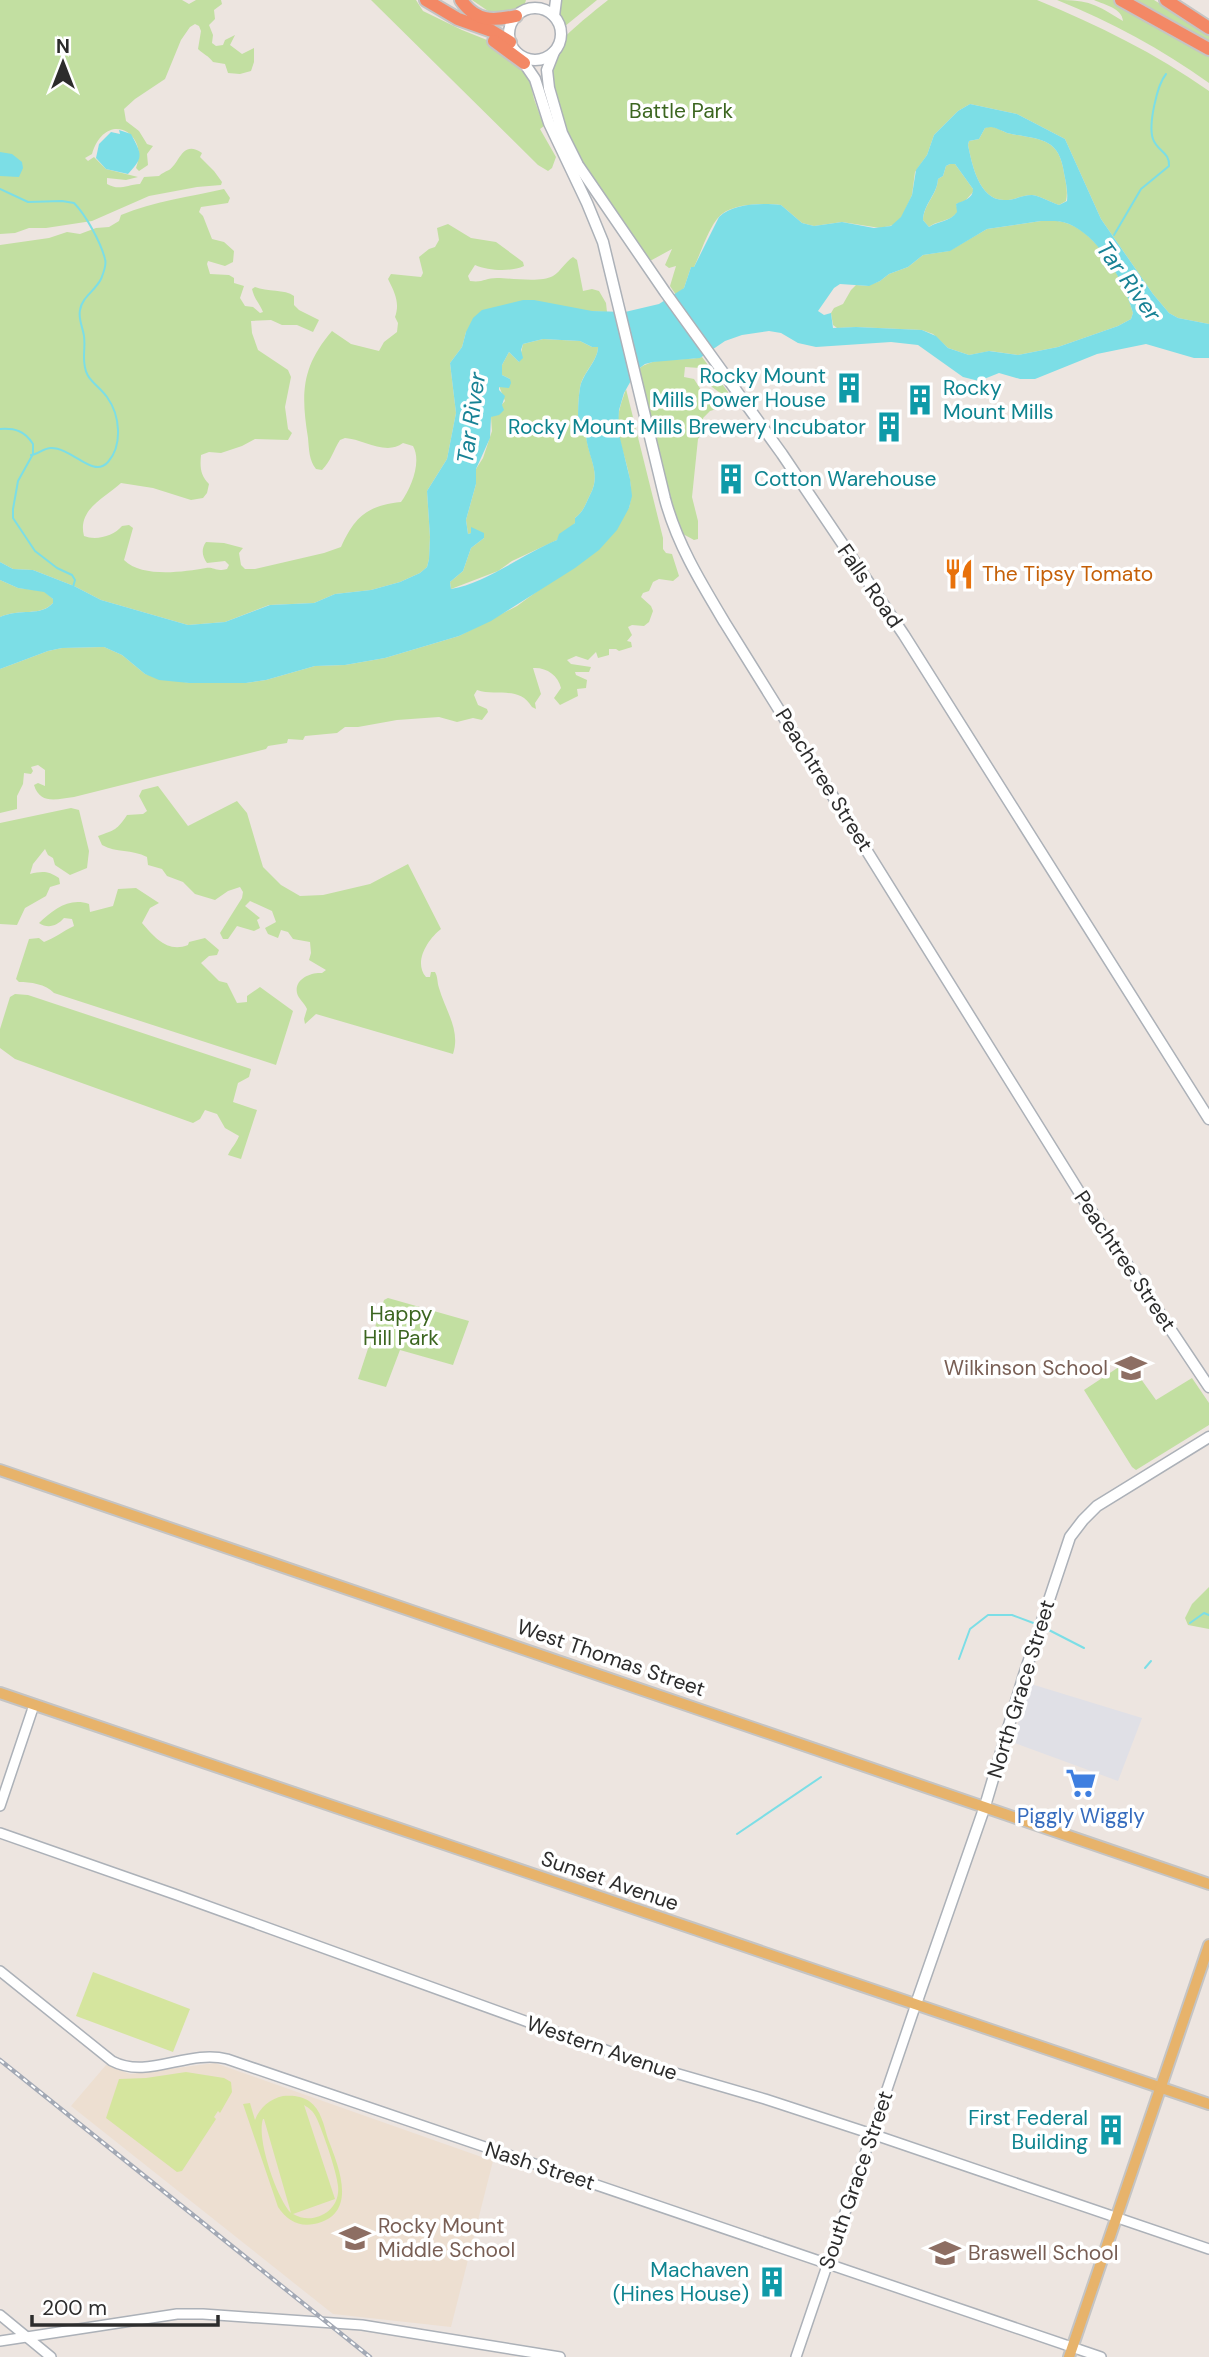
<svg xmlns="http://www.w3.org/2000/svg" width="1209" height="2357" viewBox="0 0 1209 2357" font-family="'DM Sans',sans-serif">
<style>
.industrial{fill:#e0e0e6}
.education{fill:#eddfd1}
.green{fill:#c2dfa1}
.pitch{fill:#d5e59e;fill-rule:evenodd}
.water{fill:#7cdee6;fill-rule:evenodd}
.lines{fill:none;stroke-linecap:round;stroke-linejoin:round}
.stream{stroke:#7cdee6;stroke-width:2}
.tertiary-casing{stroke:#acb1b8;stroke-width:12}
.secondary-casing{stroke:#acb1b8;stroke-width:13}
.primary-casing{stroke:#c4c4c4;stroke-width:14}
.motorway-casing{stroke:#c4c4c4;stroke-width:16}
.tertiary{stroke:#fff;stroke-width:9}
.secondary{stroke:#fff;stroke-width:10}
.primary{stroke:#e7b36b;stroke-width:10}
.motorway{stroke:#f38865;stroke-width:12}
.rail-casing{stroke:#a3a9b5;stroke-width:4.5}
.rail{stroke:#fff;stroke-width:2;stroke-dasharray:5;stroke-linecap:butt}
.labels{text-anchor:middle;dominant-baseline:central;stroke-width:7;stroke-linejoin:round;paint-order:stroke}
.park-label{font-size:21px;fill:#3c6620;stroke:#fff}
.culture-label{font-size:21px;fill:#0d838f;stroke:#fff;text-anchor:end}
.food-label{font-size:21px;fill:#c56008;stroke:#fff;text-anchor:start}
.street-label{font-size:21px;fill:#2c2c2c;stroke:#fff}
.education-label{font-size:21px;fill:#785e54;stroke:#fff;text-anchor:start}
.shop-label{font-size:21px;fill:#366cbe;stroke:#fff}
.water-label{font-size:23px;font-style:italic;fill:#188295;stroke:#fff}
</style>
<rect width="100%" height="100%" fill="#ede5e0"/>
<polygon class="industrial" points="1031,1684 1142,1718 1118,1781 1012,1742"/>
<polygon class="education" points="215,2063 493,2161 451,2327 333,2314 71,2106 106,2065 130,2074"/>
<g class="green">
<path d="M0,0H182L189,4L196,0H221L222,4L214,10L215,19L209,25L213,35L212,43L216,46L223,45L225,40L235,35L230,45L242,54L254,48V62L251,71L240,74L228,73L225,64L213,62C209,56 203,54 198,49L201,31L199,26L195,24L190,27L181,40L165,79L135,99L124,109L126,121L139,131L147,144L153,146L147,154L148,165L139,171L136,168C150,133 106,108 92,154L85,158L88,161L94,157L106,169L138,177L126,180L107,178V184C119,191 126,185 140,184L144,177L159,176C162,173 165,172 169,170C180,163 182,139 202,153L200,157L214,171L222,182L221,185L197,187L149,196L92,221L46,228H29L15,233L0,234Z"/>
<polygon points="371,0 416,0 423,11 462,30 487,40 520,47 524,54 534,99 544,126 540,129 556,157 552,168 548,171 538,165"/>
<polygon points="472,0 526,0 524,7 518,10 515,15 494,15"/>
<polygon points="556,0 597,0 559,31 555,31 551,18"/>
<path d="M608,0H1037C1098,25 1155,53 1209,91V324L1178,318L1169,313L1153,294L1101,219L1065,139L1017,114L970,104L958,111L934,135L927,155L915,172L912,195L902,217L894,225L880,228L842,222L814,226L802,223L781,205C765,203 736,203 722,214C710,223 701,253 694,267H691L684,288L676,295L670,286L676,266L669,268L665,265L672,249L650,261C616,211 535,115 554,51C558,39 597,9 608,0Z"/>
<path d="M1057,0C1090,0 1095,4 1123,21C1122,8 1105,5 1094,0H1113L1149,19L1209,56V83C1161,49 1112,22 1057,0Z"/>
<polygon points="1132,0 1154,0 1209,34 1209,46"/>
<path d="M991,126C997,128 1002,131 1007,133C1038,140 1059,136 1064,173C1066,183 1068,192 1066,201L1059,205C1050,202 1040,196 1032,195C1023,195 1014,200 1005,200C979,201 972,164 968,145L969,141L979,139L985,128Z"/>
<path d="M950,164H955L973,189V192L965,201L956,204L958,211C951,222 938,220 929,227L923,220C924,204 937,195 938,179L943,176L946,166Z"/>
<path d="M224,189L230,198L228,203L201,207L199,212L203,216L212,239L224,242L234,251L233,262L225,266L208,261L207,264L210,274L229,275L234,278V283L244,286L240,298L245,306L253,307L260,313L263,312C259,302 255,301 252,289L255,287C267,292 285,289 294,296V305L299,310L319,320L313,332L297,325H282L271,320L251,321L252,333L258,350L288,370L291,377L285,407L288,429L292,433L288,440L255,439L242,446L221,453L209,452L201,455C200,467 200,475 209,484L207,493L203,498L191,500L153,488L121,483C105,498 77,509 84,536C96,541 114,536 122,526L129,525L133,528L124,560C142,578 183,572 206,568C215,567 215,572 227,569L229,565L225,561L207,563C202,556 201,549 206,542L224,543L243,548L239,553L241,565L245,569H255L324,553L341,547C355,517 366,506 401,502C411,488 422,462 413,446L403,443C386,456 363,439 345,438L340,440C333,451 331,461 322,470L316,469C309,461 309,449 308,438C301,394 301,367 332,331L351,344L379,351L384,342L397,332L398,323L395,317C400,303 395,293 388,279L391,274L421,277L423,273L419,257L429,249L435,247L439,240L437,228L448,224L471,238L496,242L523,262L524,266C511,272 489,271 475,265L468,276L470,281C483,283 485,278 497,278C512,278 540,283 553,276C561,271 565,262 573,257L577,260L583,291L592,289L599,291L606,303L607,312L592,311L466,332L462,347L450,363L456,413L447,459L427,491L430,537L429,559L427,567L420,573L400,582L371,590L335,594L314,603L269,605L225,622L188,625L101,600L74,586L33,570L13,569L0,562V245L49,238L67,232L80,234L96,228L109,227L119,221L121,215C154,201 190,197 224,189Z"/>
<path d="M1041,221C1048,221 1056,220 1063,222C1098,231 1124,281 1133,313L1131,319L1118,326L1058,347L1018,355L990,351L969,355L948,348L933,334L922,330L856,327L837,328L833,325L831,313L834,308L843,304L851,290L856,285L867,286L880,281L889,274L908,267L923,255L949,251L987,229Z"/>
<path d="M543,339L580,341L592,347H598C598,361 582,373 580,388C578,399 578,411 578,422L571,428L573,434L579,430L581,434L586,435C588,457 602,473 590,495C585,505 584,511 575,518V523L557,540L512,561L498,571L451,589L450,582L463,571L471,548L484,538L471,528V533L468,534L466,520L476,484V469L483,458L492,431L491,417L505,401L499,386L510,379L502,375V365L509,352L519,362L523,344Z"/>
<path d="M702,357L728,392L727,394L723,395L701,379L700,368L685,367L684,377L694,379L701,390L707,394L708,400L720,408L710,411L703,418L705,430L698,439L692,497L698,521V539L694,540L683,534L676,520L637,370C655,355 681,362 702,357Z"/>
<path d="M626,389L663,538V549L666,553L672,554L679,576L673,581L659,579L653,582L649,591L643,593L641,597L651,606L653,611L649,622L644,626L632,625L628,627L632,635L627,641L631,642L632,647L619,651L616,649H609V655L598,658L596,652L588,660L576,656L567,660L571,664L591,667L589,672H575L576,675L587,680L586,688L577,689L578,696L560,705L554,698L561,688C558,675 546,667 533,668L541,694L535,703L536,709L532,707C519,685 497,697 477,690L474,695L478,705L487,709L488,712L482,720L473,718L457,722L439,717L397,720L358,727H345L337,733L305,736L303,740L288,739L287,743L268,746L266,749L74,797C57,799 40,805 34,785L38,783L45,786V770L38,765L31,767L33,771L31,774L24,773L23,784L17,796V809L0,813V669L48,651L62,648L104,647L122,655L145,674L189,683H246L266,680L315,666L345,665L385,658L459,636L517,606L543,587L629,508C636,482 623,458 618,432C616,417 621,403 626,389Z"/>
<path d="M0,580L18,588L44,591L53,599V603C40,617 20,608 0,617Z"/>
<path d="M158,786L188,826L237,801L247,813L263,867L281,885L300,896L323,895L370,884L408,864L441,929C428,939 413,962 426,977H430L431,972H435C438,977 437,982 439,988C445,1010 461,1030 453,1054L316,1014L305,1024L304,1019L307,1009C305,1004 298,998 297,993C294,979 311,972 322,973L326,970L309,960L311,953L310,942L293,939L288,932L281,930L278,938L268,934L265,928L276,922L272,911L250,901L245,906L260,918L257,920L260,928L254,931L237,926L228,939H223L220,933L242,898L243,892L240,887L228,891L215,900L195,894L183,882L167,876L162,869L148,865L147,857C132,849 116,853 102,845L98,836C115,830 117,830 127,815L143,814L147,811L139,796L142,790Z"/>
<path d="M71,808L79,810L89,851L87,868L70,875L55,865L53,858L48,855L45,849L33,864L30,874C43,871 48,871 59,878L60,884L50,887L46,896L25,908L17,925L0,924V823Z"/>
<path d="M136,888L159,903L150,908L142,923C155,938 168,953 188,945L189,942L205,938L219,950L217,955L209,956L201,963L219,981L227,983L237,1003L247,1002V996L260,987L293,1011L276,1065L54,993C46,984 30,982 19,982L16,979L29,939L39,938L44,942C55,938 63,931 74,926L72,919L64,918C57,926 48,929 39,923C53,910 69,897 89,904L90,912L113,906L118,889Z"/>
<path d="M15,994L28,995L251,1069L249,1077L238,1083L233,1102L257,1110L241,1159L228,1155C231,1148 236,1144 239,1136L225,1128L217,1114L205,1110L200,1119L193,1123L15,1059L0,1048V1029L10,997Z"/>
<polygon points="388,1298 469,1321 453,1365 400,1350 386,1387 358,1379 384,1300"/>
<polygon points="1128,1361 1156,1400 1192,1378 1209,1403 1209,1425 1136,1470 1132,1467 1084,1390"/>
<polygon points="1209,1587 1209,1629 1188,1625 1185,1618 1192,1604"/>
</g>
<g class="pitch">
<polygon points="93,1972 190,2009 173,2052 76,2016"/>
<polygon points="186,2072 224,2078 231,2082 232,2092 220,2113 218,2111 214,2117 216,2119 182,2171 177,2172 106,2118 119,2079 146,2078"/>
<path d="M283,2096C292,2095 302,2096 309,2101C321,2109 324,2126 328,2139C339,2167 359,2215 314,2224C298,2227 287,2220 278,2207L243,2104L250,2103L255,2120C260,2107 270,2099 283,2096ZM304,2105C309,2108 313,2111 316,2117C322,2129 337,2172 338,2186C341,2211 313,2226 293,2214L335,2199ZM263,2119H264L291,2213C277,2199 256,2138 263,2119Z"/>
</g>
<g class="water">
<path d="M970,104L1017,114L1065,139L1101,219L1153,294L1169,313L1178,318L1209,324V358H1194L1146,344L1097,354L1035,379H1020L999,373L979,381L963,377L918,345L891,342L816,347L798,343L781,333L769,331L742,335L725,341L700,358L653,362L645,364L637,370L624,393L619,410L618,430L630,479L632,496L629,508L617,530L599,550L575,568L491,621L459,636L385,658L345,665L315,666L266,680L246,683H189L159,680L145,674L122,655L104,647L62,648L48,651L0,669V617C20,608 41,617 53,603V599L44,592L18,588L0,580V562L13,569L33,570L74,586L101,600L188,625L225,622L270,605L314,603L335,594L371,590L400,582L420,573L427,567L429,559L430,537L427,491L447,459L456,413L450,363L462,347L466,332L473,318L482,310L523,300H534L592,311L625,312L659,304L684,288L691,267H694L719,217C733,203 762,203 781,205L802,223L814,226L842,222L874,228L891,226L901,217L912,195L916,170L927,155L934,135L958,111ZM991,127C997,128 1002,131 1007,133C1038,140 1059,136 1064,173C1066,183 1068,192 1067,201L1059,205C1050,202 1040,196 1032,195C1023,195 1014,200 1005,200C979,201 972,164 968,145L969,141L979,139L985,128ZM950,164H955L973,189C973,199 964,200 956,204L957,212C950,222 938,221 929,227L923,220C924,203 937,195 938,179L943,176L946,166ZM1041,221C1050,221 1060,220 1069,224C1100,237 1124,282 1133,313L1131,319L1118,326L1058,347L1018,355L989,351L969,355L948,348L936,336L922,330L856,327L833,328L831,313L824,315L818,311L834,288L840,284L869,286L880,281L889,274L908,267L923,255L950,251L987,229ZM543,339L580,341L592,347H598C598,361 582,374 580,388C578,399 578,410 578,422L570,430L573,434L579,430L583,436H586C588,458 602,473 590,495C585,505 584,511 575,518V523L559,534L557,540C523,554 486,583 451,589L450,582L463,571L471,548L484,538V533L471,527V533L468,534L466,520L476,484V469L490,438L491,417L499,415L504,410L502,405L505,396L499,390V387L509,388L511,383L510,379L502,375V365L509,352L519,362L523,358L521,350L523,344Z"/>
<path d="M119,130L131,134C142,155 144,157 128,174L106,169L96,158L99,144L111,132L120,134Z"/>
<polygon points="0,152 12,154 22,162 23,168 19,177 0,176"/>
</g>
<g class="lines">
<g class="stream">
<path d="M0,189L28,202L62,201L74,203C86,215 101,243 105,259C107,265 103,274 101,279C95,291 82,297 80,310C78,319 83,328 84,336C85,343 84,350 84,357C84,381 95,381 107,397C120,415 123,445 108,462C93,479 73,448 51,448C44,448 38,454 31,455"/>
<path d="M1114,235L1141,189L1169,166C1170,152 1157,151 1153,139C1148,125 1157,85 1166,74"/>
<path d="M0,429C15,428 25,431 33,444V454L18,481L13,509V518L35,551L57,568L72,575L75,580L73,587"/>
<polyline points="1190,1623 1204,1613 1209,1615"/>
<polyline points="1045,1628 1084,1648"/>
<polyline points="959,1659 970,1629 988,1615 1012,1615 1036,1624"/>
<polyline points="1145,1668 1151,1661"/>
<polyline points="737,1834 821,1777"/>
</g>
<g class="tertiary-casing">
<g id="tertiary">
<polyline points="0,1806 34,1705"/>
<polyline points="0,1833 177,1895 644,2064 765,2099 872,2134 1209,2249"/>
<path d="M0,1971L112,2061C148,2080 188,2049 227,2059L1101,2357"/>
<polyline points="0,2315 51,2357"/>
<polyline points="0,2341 177,2314 203,2314 362,2325 560,2357"/>
<polyline points="796,2357 916,2004"/>
</g>
</g>
<g class="secondary-casing">
<g id="secondary">
<circle cx="535" cy="34" r="26"/>
<polyline points="554,16 556,0"/>
<polyline points="554,52 547,70 549,88 562,133 578,165 665,292 782,454 904,635 1209,1119"/>
<path d="M520,57L535,79L549,123L587,203L603,242L665,499C677,544 701,583 725,623L1086,1203L1209,1387"/>
<polyline points="916,2004 985,1806 1023,1678 1070,1537 1083,1520 1097,1506 1209,1437"/>
</g>
</g>
<g class="primary-casing">
<g id="primary">
<polyline points="0,1470 1209,1884"/>
<polyline points="0,1693 1209,2104"/>
<polyline points="1069,2357 1209,1945"/>
</g>
</g>
<g class="motorway-casing">
<g id="motorway">
<polyline points="426,0 458,19 492,31 510,42"/>
<path d="M461,0C476,22 493,21 516,16"/>
<polyline points="1121,0 1209,49"/>
<polyline points="1166,0 1209,28"/>
<polyline points="494,41 524,63"/>
</g>
</g>
<use href="#tertiary" class="tertiary"/>
<use href="#secondary" class="secondary"/>
<use href="#primary" class="primary"/>
<use href="#motorway" class="motorway"/>
<g class="rail-casing">
<polyline id="rail" points="0,2060 370,2357"/>
</g>
<use href="#rail" class="rail"/>
</g>
<defs>
<g id="building-bare" transform="scale(2.415)"><path d="M-4-6H4V6H1V3H-1V6H-4ZM-2.5-4.3h1.7v1.8h-1.7ZM.8-4.3h1.7v1.8H.8ZM-2.5-1h1.7V.8h-1.7ZM.8-1h1.7V.8H.8Z" fill="#0f9aa8" stroke="#fff" stroke-width="2.5" paint-order="stroke"/></g>
<g id="restaurant-bare" transform="scale(2.415)"><path d="M-5-6h1v4h1v-4h1v4h1v-4h1v5L-1.5 .5V6h-2V.5L-5-1ZM5-6V6H3V1.5H1.5Q1.5-4 5-6Z" fill="#e8710a" stroke="#fff" stroke-width="2.5" paint-order="stroke"/></g>
<g id="school-bare" transform="scale(2.415)"><path d="M0-5L7-2L0 1L-7-2ZM-4 1L0 2.5L4 1V4Q0 6-4 4Z" fill="#8d6e63" stroke="#fff" stroke-width="2.5" paint-order="stroke"/></g>
<g id="supermarket-bare" transform="scale(2.415)"><path d="M-6-5.5h2.5l.6 2H6L4.5 2H-2.5L-4.4-4H-6ZM-1.5 3.2a1.3 1.3 0 1 0 .1 0ZM3 3.2a1.3 1.3 0 1 0 .1 0Z" fill="#3f7fe0" stroke="#fff" stroke-width="2.5" paint-order="stroke"/></g>
</defs>
<g fill-rule="evenodd">
<use href="#building-bare" x="849" y="388"/>
<use href="#building-bare" x="920" y="400"/>
<use href="#building-bare" x="889" y="427"/>
<use href="#building-bare" x="731" y="479"/>
<use href="#restaurant-bare" x="959" y="574"/>
<use href="#school-bare" x="1131" y="1368"/>
<use href="#supermarket-bare" x="1081" y="1783"/>
<use href="#building-bare" x="1111" y="2130"/>
<use href="#school-bare" x="355" y="2238"/>
<use href="#school-bare" x="945" y="2253"/>
<use href="#building-bare" x="772" y="2282"/>
</g>
<g class="labels">
<g class="park-label">
<text x="681" y="111">Battle Park</text>
<text x="401" y="1314">Happy<tspan x="401" dy="24">Hill Park</tspan></text>
</g>
<g class="culture-label">
<text x="826" y="376">Rocky Mount<tspan x="826" dy="24">Mills Power House</tspan></text>
<text x="943" y="388" text-anchor="start">Rocky<tspan x="943" dy="24">Mount Mills</tspan></text>
<text x="866" y="427">Rocky Mount Mills Brewery Incubator</text>
<text x="754" y="479" text-anchor="start">Cotton Warehouse</text>
<text x="1088" y="2118">First Federal<tspan x="1088" dy="24">Building</tspan></text>
<text x="749" y="2270">Machaven<tspan x="749" dy="24">(Hines House)</tspan></text>
</g>
<g class="food-label">
<text x="982" y="574">The Tipsy Tomato</text>
</g>
<g class="street-label">
<text transform="translate(870 586) rotate(55)">Falls Road</text>
<text transform="translate(824 780) rotate(58)">Peachtree Street</text>
<text transform="translate(1125 1261) rotate(56)">Peachtree Street</text>
<text transform="translate(611 1658) rotate(19)">West Thomas Street</text>
<text transform="translate(1021 1689) rotate(-73)">North Grace Street</text>
<text transform="translate(610 1881) rotate(19)">Sunset Avenue</text>
<text transform="translate(602 2048) rotate(19)">Western Avenue</text>
<text transform="translate(540 2166) rotate(18)">Nash Street</text>
<text transform="translate(856 2180) rotate(-71)">South Grace Street</text>
</g>
<g class="education-label">
<text x="1108" y="1368" text-anchor="end">Wilkinson School</text>
<text x="378" y="2226">Rocky Mount<tspan x="378" dy="24">Middle School</tspan></text>
<text x="968" y="2253">Braswell School</text>
</g>
<g class="shop-label">
<text x="1081" y="1816">Piggly Wiggly</text>
</g>
<g class="water-label">
<text transform="translate(1129 281) rotate(54)">Tar River</text>
<text transform="translate(471 418) rotate(-82)">Tar River</text>
</g>
</g>
<g transform="translate(63 63)" stroke="#ffffff" stroke-width="5" paint-order="stroke">
<path d="M0-5L12 26L0 18L-12 26Z" fill="#2c2c2c"/>
<text y="-10" font-size="19" font-weight="bold" text-anchor="middle" fill="#2c2c2c">N</text>
</g>
<path d="M32 2315v10h186v-10" fill="none" stroke="#2c2c2c" stroke-width="3.5"/>
<text x="42" y="2315" font-size="21" fill="#2c2c2c" stroke="#ffffff" stroke-width="5" paint-order="stroke">200 m</text>
</svg>
